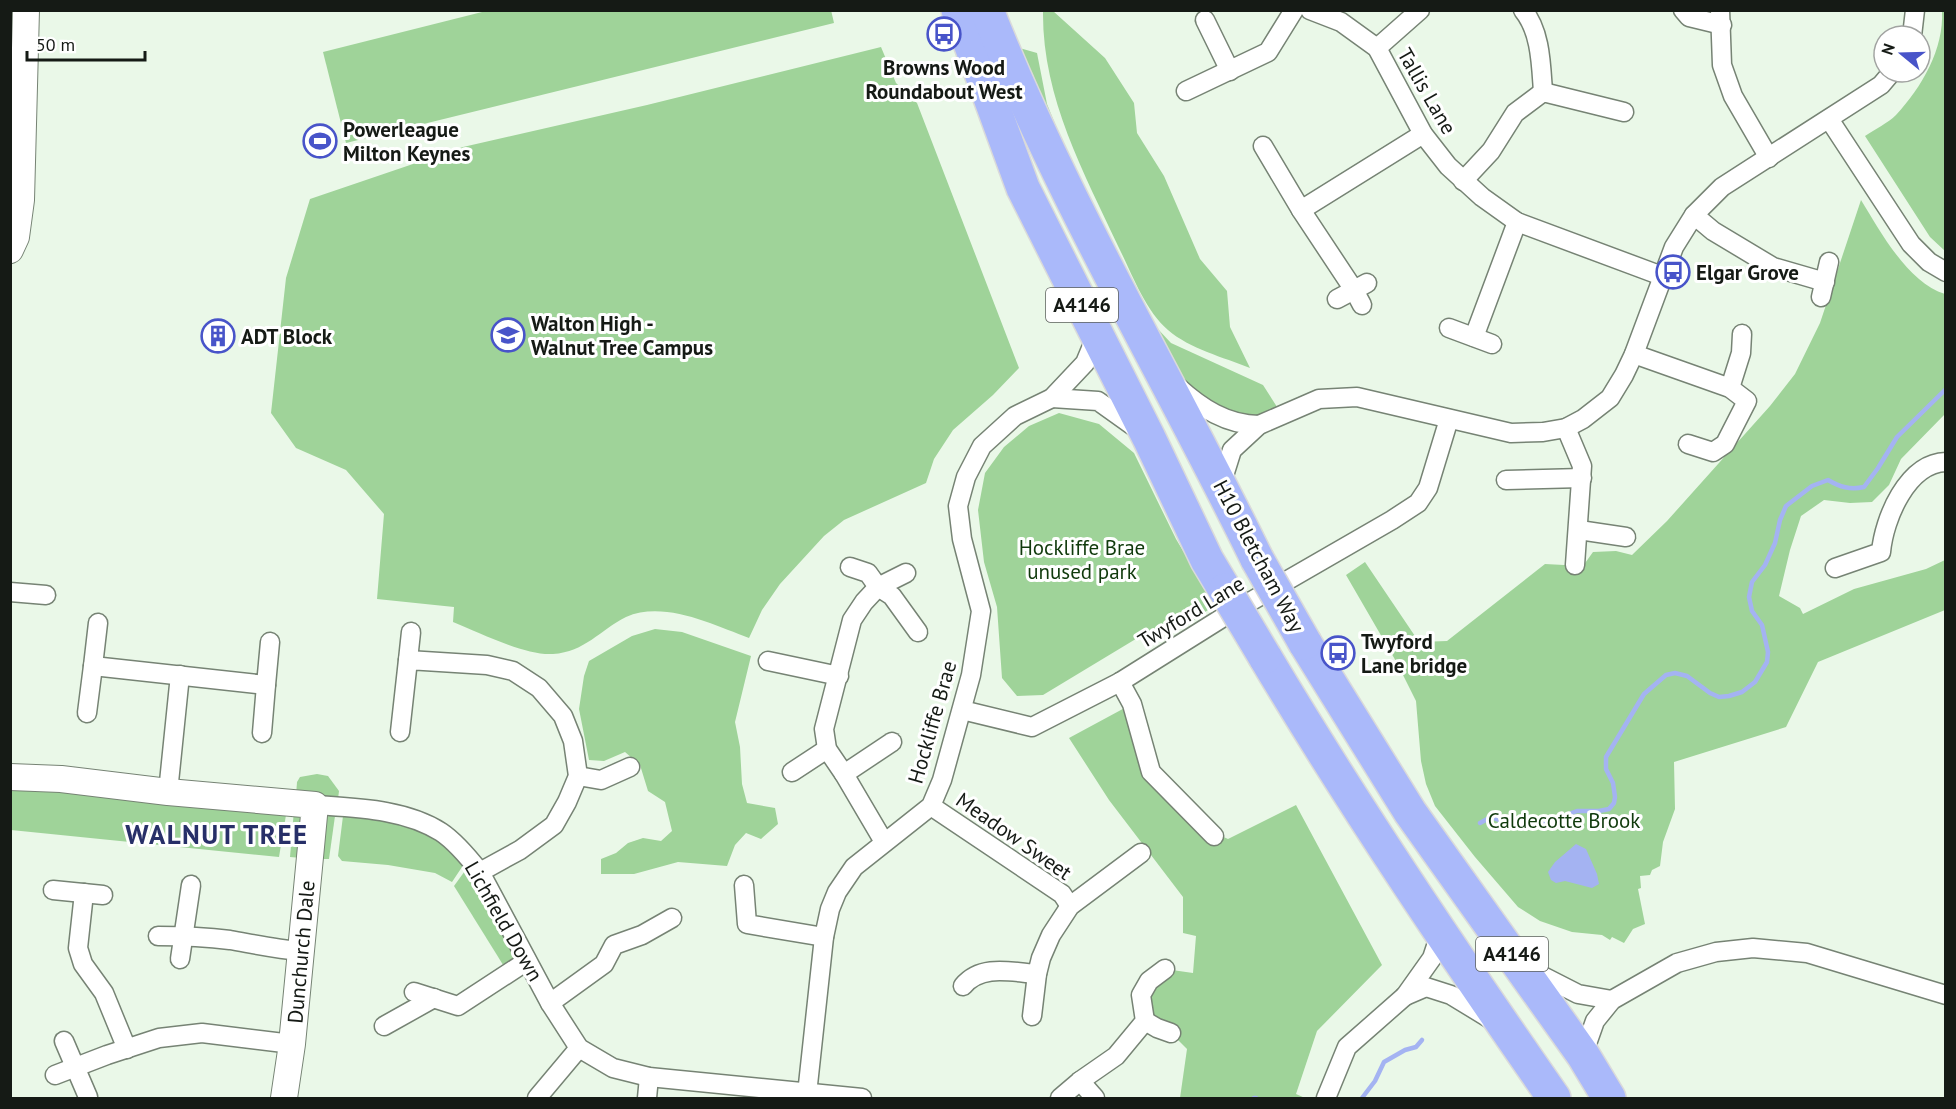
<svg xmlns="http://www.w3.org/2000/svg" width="1956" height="1109" viewBox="0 0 1956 1109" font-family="'PT Sans',sans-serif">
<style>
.green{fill:#9fd399}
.water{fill:#a4b3f2}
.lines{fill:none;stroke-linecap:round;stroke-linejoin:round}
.stream{stroke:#a4b3f2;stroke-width:4.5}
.street-casing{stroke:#768374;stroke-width:21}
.secondary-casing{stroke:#768374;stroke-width:28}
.highway-casing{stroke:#dadada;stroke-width:36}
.street{stroke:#fff;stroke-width:18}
.secondary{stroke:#fff;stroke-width:26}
.highway{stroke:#aab9fa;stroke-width:33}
.highway-bridge-casing{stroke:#dadada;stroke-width:36;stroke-linecap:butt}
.highway-bridge{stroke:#aab9fa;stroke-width:33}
.labels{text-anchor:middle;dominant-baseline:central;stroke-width:6;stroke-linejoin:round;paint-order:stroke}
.shield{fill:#fff;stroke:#5b5f5b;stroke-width:1.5}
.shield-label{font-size:20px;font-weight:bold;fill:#151a15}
.poi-label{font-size:21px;font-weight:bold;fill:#151a15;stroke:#fff;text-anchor:start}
.street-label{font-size:21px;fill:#151a15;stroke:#fff}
.park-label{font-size:21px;fill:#103a0c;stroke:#fff}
.district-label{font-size:27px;font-weight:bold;letter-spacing:1.5px;fill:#272f68;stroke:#fff}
</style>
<rect width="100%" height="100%" fill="#eaf8e8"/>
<g class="green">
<polygon points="490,10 831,10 834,23 346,143 323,52"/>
<path d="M1043,11H1053L1105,58L1134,103L1137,133L1164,176L1200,259L1227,291L1230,327L1250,368C1223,357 1190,349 1168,330C1145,310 1132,274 1119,248C1083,171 1042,97 1043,11Z"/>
<path d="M1942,11H1946L1945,251L1930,237L1865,136C1875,129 1888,123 1896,115C1922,87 1944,49 1942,11Z"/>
<path d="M881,47L896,83L917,103L1019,368L993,395L953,430L934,459L926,483L844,520L824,536L780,584L762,610L749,638C714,625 664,600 626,617C600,630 585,652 553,654C526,656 480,633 453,622L454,607L377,599L384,514L346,470L296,448L271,413L286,278L310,199L463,147L647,105Z"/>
<path d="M1016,47L1037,53L1047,104L1072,166L1136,300L1156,327L1171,343L1263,385L1279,410C1219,439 1181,390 1152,345L1039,106Z"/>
<path d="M1861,200C1880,231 1908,283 1945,294V414L1901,459L1889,485L1872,502L1850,503L1824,500L1801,516L1790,550L1779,596L1800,608L1803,614L1854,589L1926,569L1945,560V610L1818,662L1786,727L1674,762L1675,809L1663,842L1660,866L1652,870L1650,875L1640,876L1641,888L1638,889L1645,924L1633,929L1624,943L1612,937L1610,940L1602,935L1572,932L1540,921L1518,907L1475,857L1435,806L1426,784L1421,761L1416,701L1397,663L1346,575L1365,562L1419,642L1447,641L1545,564L1583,566L1593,552L1616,551L1632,555L1667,521L1770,406L1795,374L1820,323Z"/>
<polygon points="1059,413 1099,424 1134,453 1176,539 1215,605 1187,625 1170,631 1149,631 1043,695 1017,696 1002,678 997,607 984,562 978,510 985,473 1004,447 1029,426"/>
<polygon points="655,629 682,632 751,656 735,722 740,747 742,784 747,803 775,808 778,824 761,839 746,833 735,845 727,866 678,862 634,874 601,874 601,859 616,853 628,843 643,838 661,841 672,831 665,802 648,791 640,765 625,752 604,761 589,760 579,709 584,676 589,661 632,636"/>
<polygon points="1132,704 1152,772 1217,834 1228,839 1296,805 1382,965 1317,1031 1296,1094 1305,1098 1180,1098 1187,1049 1171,1033 1157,1028 1141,995 1165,969 1193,973 1196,936 1183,933 1183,897 1109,800 1069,738"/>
<polygon points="317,774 328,776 339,791 338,799 296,796 297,782 300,777"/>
<polygon points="10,783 287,809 279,857 11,830"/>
<polygon points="294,810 302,813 302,858 290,857"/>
<polygon points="332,815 335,816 329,859 316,859 326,817"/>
<polygon points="343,816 399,821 439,838 464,864 452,882 435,873 388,865 342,861 338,856"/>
<polygon points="467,868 515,953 514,959 505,968 454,886"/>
</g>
<polygon class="water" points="1576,844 1586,849 1597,874 1599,884 1592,888 1565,881 1556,883 1551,880 1548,872 1555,862"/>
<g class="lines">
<g class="stream">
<path d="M1480,823L1491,817L1509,824L1534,827L1577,811H1599L1609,809L1614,803L1615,797L1613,783L1606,769V757L1644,694L1666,675L1675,673L1687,676L1710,693L1719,697L1729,696L1742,692L1755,682L1767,662L1768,652L1762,625L1752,611L1749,597L1752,582L1765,565L1775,543L1780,520L1786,506L1812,486L1828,480C1840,487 1850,490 1864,487L1878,468L1897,437L1946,389"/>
<polyline points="1254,1098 1256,1098"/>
<polyline points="1362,1098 1375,1081 1384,1062 1405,1050 1416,1047 1422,1040"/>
</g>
<g class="street-casing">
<g id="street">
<polyline points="1310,10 1341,22 1377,48 1423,134 1448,166 1482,197 1517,222 1662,276"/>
<path d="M1523,10C1541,32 1541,65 1543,92"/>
<polyline points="1683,10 1689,17 1722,25"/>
<polyline points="1720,10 1722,65 1733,96 1769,158"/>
<polyline points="1205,20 1230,71"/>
<polyline points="1912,36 1915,10"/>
<polyline points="1377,48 1420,10"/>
<polyline points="1186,91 1268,52 1294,10"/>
<polyline points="1829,119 1911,244 1929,262 1946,272"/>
<polyline points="1263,146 1301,210 1354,290 1337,299"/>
<polyline points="1463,181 1491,151 1515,113 1543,92 1624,112"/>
<polyline points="1301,210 1423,134"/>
<polyline points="1694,215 1713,231 1773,267 1825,282"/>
<polyline points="1821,297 1829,262"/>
<polyline points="1362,305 1354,290 1367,283"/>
<polyline points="1449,328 1492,344"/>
<polyline points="1474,337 1517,222"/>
<polyline points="1634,354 1730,388 1747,401 1725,444 1713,452 1688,444"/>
<path d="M1178,387C1201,408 1227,425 1259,425"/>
<polyline points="1730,388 1741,353 1742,334"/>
<polyline points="1052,398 1098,401 1140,431"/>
<polyline points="1566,428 1582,466 1575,565"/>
<polyline points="1506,480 1582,478"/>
<polyline points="1221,485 1232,450 1259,425 1319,399 1357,397 1511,433 1543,432 1566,428 1583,419 1610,398 1624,375 1634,354 1674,247 1694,215 1722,187 1881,85 1892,72"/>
<polyline points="1579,530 1626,537"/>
<polyline points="850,567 868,573 878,587 892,596 918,632"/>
<path d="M1835,568L1881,552C1884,519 1907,463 1946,462"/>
<polyline points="10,592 46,595"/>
<polyline points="98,623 93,666 266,685 270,642"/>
<polyline points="408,660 411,632"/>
<polyline points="768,661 839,676"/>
<polyline points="1120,682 1132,704 1151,772 1214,836"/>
<polyline points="962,710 1032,727 1120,682 1222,618 1392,520 1418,503 1428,488 1449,419"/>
<polyline points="87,713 93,666"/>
<polyline points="400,732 408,660 487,665 513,671 539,688 563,716 573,741 578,776 567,802 554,825 520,850 480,872"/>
<polyline points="262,733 266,685"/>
<polyline points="792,772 827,749"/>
<polyline points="844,774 892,742"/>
<polyline points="578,776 601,780 630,767"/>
<polyline points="168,792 180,675"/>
<path d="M315,805C357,808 405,809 441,832C456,842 469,858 480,872L550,1003L579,1048L613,1068L649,1077L862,1098"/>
<polyline points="931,806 1062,894 1070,906"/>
<polyline points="884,842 844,774 827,749 824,729 852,620 864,602 878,587 906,573"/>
<polyline points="744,885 747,924 824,937"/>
<polyline points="53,890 103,895"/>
<polyline points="84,893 78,948 83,964 104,993 127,1049"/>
<path d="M158,936C182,936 206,937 230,940C253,944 276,949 300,951"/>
<polyline points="180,959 191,885"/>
<polyline points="1529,969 1578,994 1612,1000"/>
<path d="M963,986C981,964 1011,972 1037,974"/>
<polyline points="414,992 458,1006 527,961"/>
<polyline points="1405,996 1426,987 1451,995 1492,1020"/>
<polyline points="550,1003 604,964 614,945 642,935 672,918"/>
<polyline points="1032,1016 1037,974 1041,958 1051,935 1070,906 1141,853"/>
<polyline points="1145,1021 1157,1028 1171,1033"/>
<polyline points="384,1026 434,998"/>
<polyline points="64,1041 88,1097"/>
<polyline points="1583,1055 1595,1021 1612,1000 1677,963 1716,952 1753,948 1807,953 1946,995"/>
<polyline points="55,1075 107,1055 159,1038 202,1033 292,1044"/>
<polyline points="1080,1081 1095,1098"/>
<polyline points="807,1094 824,937 830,909 837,892 854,867 931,806 942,780 971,675 981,611 962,539 958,506 966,477 982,446 1015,416 1052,398 1085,363 1097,334"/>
<polyline points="537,1098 579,1048"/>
<polyline points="647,1098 649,1077"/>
<polyline points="1060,1098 1080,1081 1116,1056 1145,1021 1141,995 1149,981 1165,969"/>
<polyline points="1326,1098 1347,1047 1405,996 1432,958 1438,940 1439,930"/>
</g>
</g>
<g class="secondary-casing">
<g id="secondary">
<polyline points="10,250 16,237 21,200 26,10"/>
<polyline points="10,777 61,779 168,792 315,805 292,1044 284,1098"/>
</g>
</g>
<g class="highway-casing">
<g id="highway">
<polyline points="958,10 1023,188 1149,438 1207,560 1225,590"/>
<path d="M987,10C1062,201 1168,376 1257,559"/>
<polyline points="1305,643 1410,812 1583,1055 1609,1098"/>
<path d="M1265,657C1355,808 1454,954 1554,1098"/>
</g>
</g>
<use href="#street" class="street"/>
<use href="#secondary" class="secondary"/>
<use href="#highway" class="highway"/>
<g class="highway-bridge-casing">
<g id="highway-bridge">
<polyline points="1257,559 1305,643"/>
<polyline points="1225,590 1265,657"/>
</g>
</g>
<use href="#highway-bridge" class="highway-bridge"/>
</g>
<defs>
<g id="bus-ring" transform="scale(1.725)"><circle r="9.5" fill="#fff" stroke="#4854c9" stroke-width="1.5"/><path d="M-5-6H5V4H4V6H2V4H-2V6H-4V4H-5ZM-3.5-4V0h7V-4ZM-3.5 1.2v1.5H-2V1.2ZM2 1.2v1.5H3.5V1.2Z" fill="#4854c9"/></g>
<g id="stadium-ring" transform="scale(1.725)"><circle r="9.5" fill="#fff" stroke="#4854c9" stroke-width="1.5"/><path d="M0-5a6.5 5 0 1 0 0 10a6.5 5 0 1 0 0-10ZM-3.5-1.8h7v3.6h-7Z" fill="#4854c9"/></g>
<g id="school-ring" transform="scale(1.725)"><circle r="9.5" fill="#fff" stroke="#4854c9" stroke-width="1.5"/><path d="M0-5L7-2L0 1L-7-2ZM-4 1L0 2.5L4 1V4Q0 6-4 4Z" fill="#4854c9"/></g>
<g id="building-ring" transform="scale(1.725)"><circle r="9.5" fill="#fff" stroke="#4854c9" stroke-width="1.5"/><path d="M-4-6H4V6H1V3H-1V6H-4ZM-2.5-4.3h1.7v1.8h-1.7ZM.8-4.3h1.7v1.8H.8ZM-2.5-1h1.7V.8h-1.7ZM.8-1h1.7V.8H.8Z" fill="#4854c9"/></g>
</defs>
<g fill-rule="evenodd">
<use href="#bus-ring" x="944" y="34"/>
<use href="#stadium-ring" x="320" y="141"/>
<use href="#bus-ring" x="1673" y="272"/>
<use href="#school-ring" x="508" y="335"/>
<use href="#building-ring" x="218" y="336"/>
<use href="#bus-ring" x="1338" y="653"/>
</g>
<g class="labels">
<g class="shield">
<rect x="1046" y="288" width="72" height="34" rx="4.5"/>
<rect x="1476" y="937" width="72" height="34" rx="4.5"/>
</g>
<g class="shield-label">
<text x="1082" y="305">A4146</text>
<text x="1512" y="954">A4146</text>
</g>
<g class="poi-label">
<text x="944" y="67" text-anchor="middle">Browns Wood<tspan x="944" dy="24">Roundabout West</tspan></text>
<text x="343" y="129">Powerleague<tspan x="343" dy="24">Milton Keynes</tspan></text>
<text x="1696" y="272">Elgar Grove</text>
<text x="531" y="323">Walton High -<tspan x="531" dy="24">Walnut Tree Campus</tspan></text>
<text x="241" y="336">ADT Block</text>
<text x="1361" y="641">Twyford<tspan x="1361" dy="24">Lane bridge</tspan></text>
</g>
<g class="street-label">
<text transform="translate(1427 91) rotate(60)">Tallis Lane</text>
<text transform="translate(1259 556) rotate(62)">H10 Bletcham Way</text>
<text transform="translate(1191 612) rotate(-31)">Twyford Lane</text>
<text transform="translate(932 722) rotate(-74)">Hockliffe Brae</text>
<text transform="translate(1014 836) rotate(35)">Meadow Sweet</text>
<text transform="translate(504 921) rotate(60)">Lichfield Down</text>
<text transform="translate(301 952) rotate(-85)">Dunchurch Dale</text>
</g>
<g class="park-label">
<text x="1082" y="547">Hockliffe Brae<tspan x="1082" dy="24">unused park</tspan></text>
<text x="1564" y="820">Caldecotte Brook</text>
</g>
<g class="district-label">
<text x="217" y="834">WALNUT TREE</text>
</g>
</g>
<rect width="1956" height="1109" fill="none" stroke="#151a15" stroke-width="24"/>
<g transform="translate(1902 54) rotate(289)"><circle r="28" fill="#ffffff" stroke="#a1a3a1" stroke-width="1.5"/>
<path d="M0-4.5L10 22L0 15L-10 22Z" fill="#4854c9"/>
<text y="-9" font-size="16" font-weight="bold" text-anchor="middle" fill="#151a15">N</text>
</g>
<path d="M27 51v9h118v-9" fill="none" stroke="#151a15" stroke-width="3"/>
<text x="36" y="51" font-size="18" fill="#151a15" stroke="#ffffff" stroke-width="4.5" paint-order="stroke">50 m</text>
</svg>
